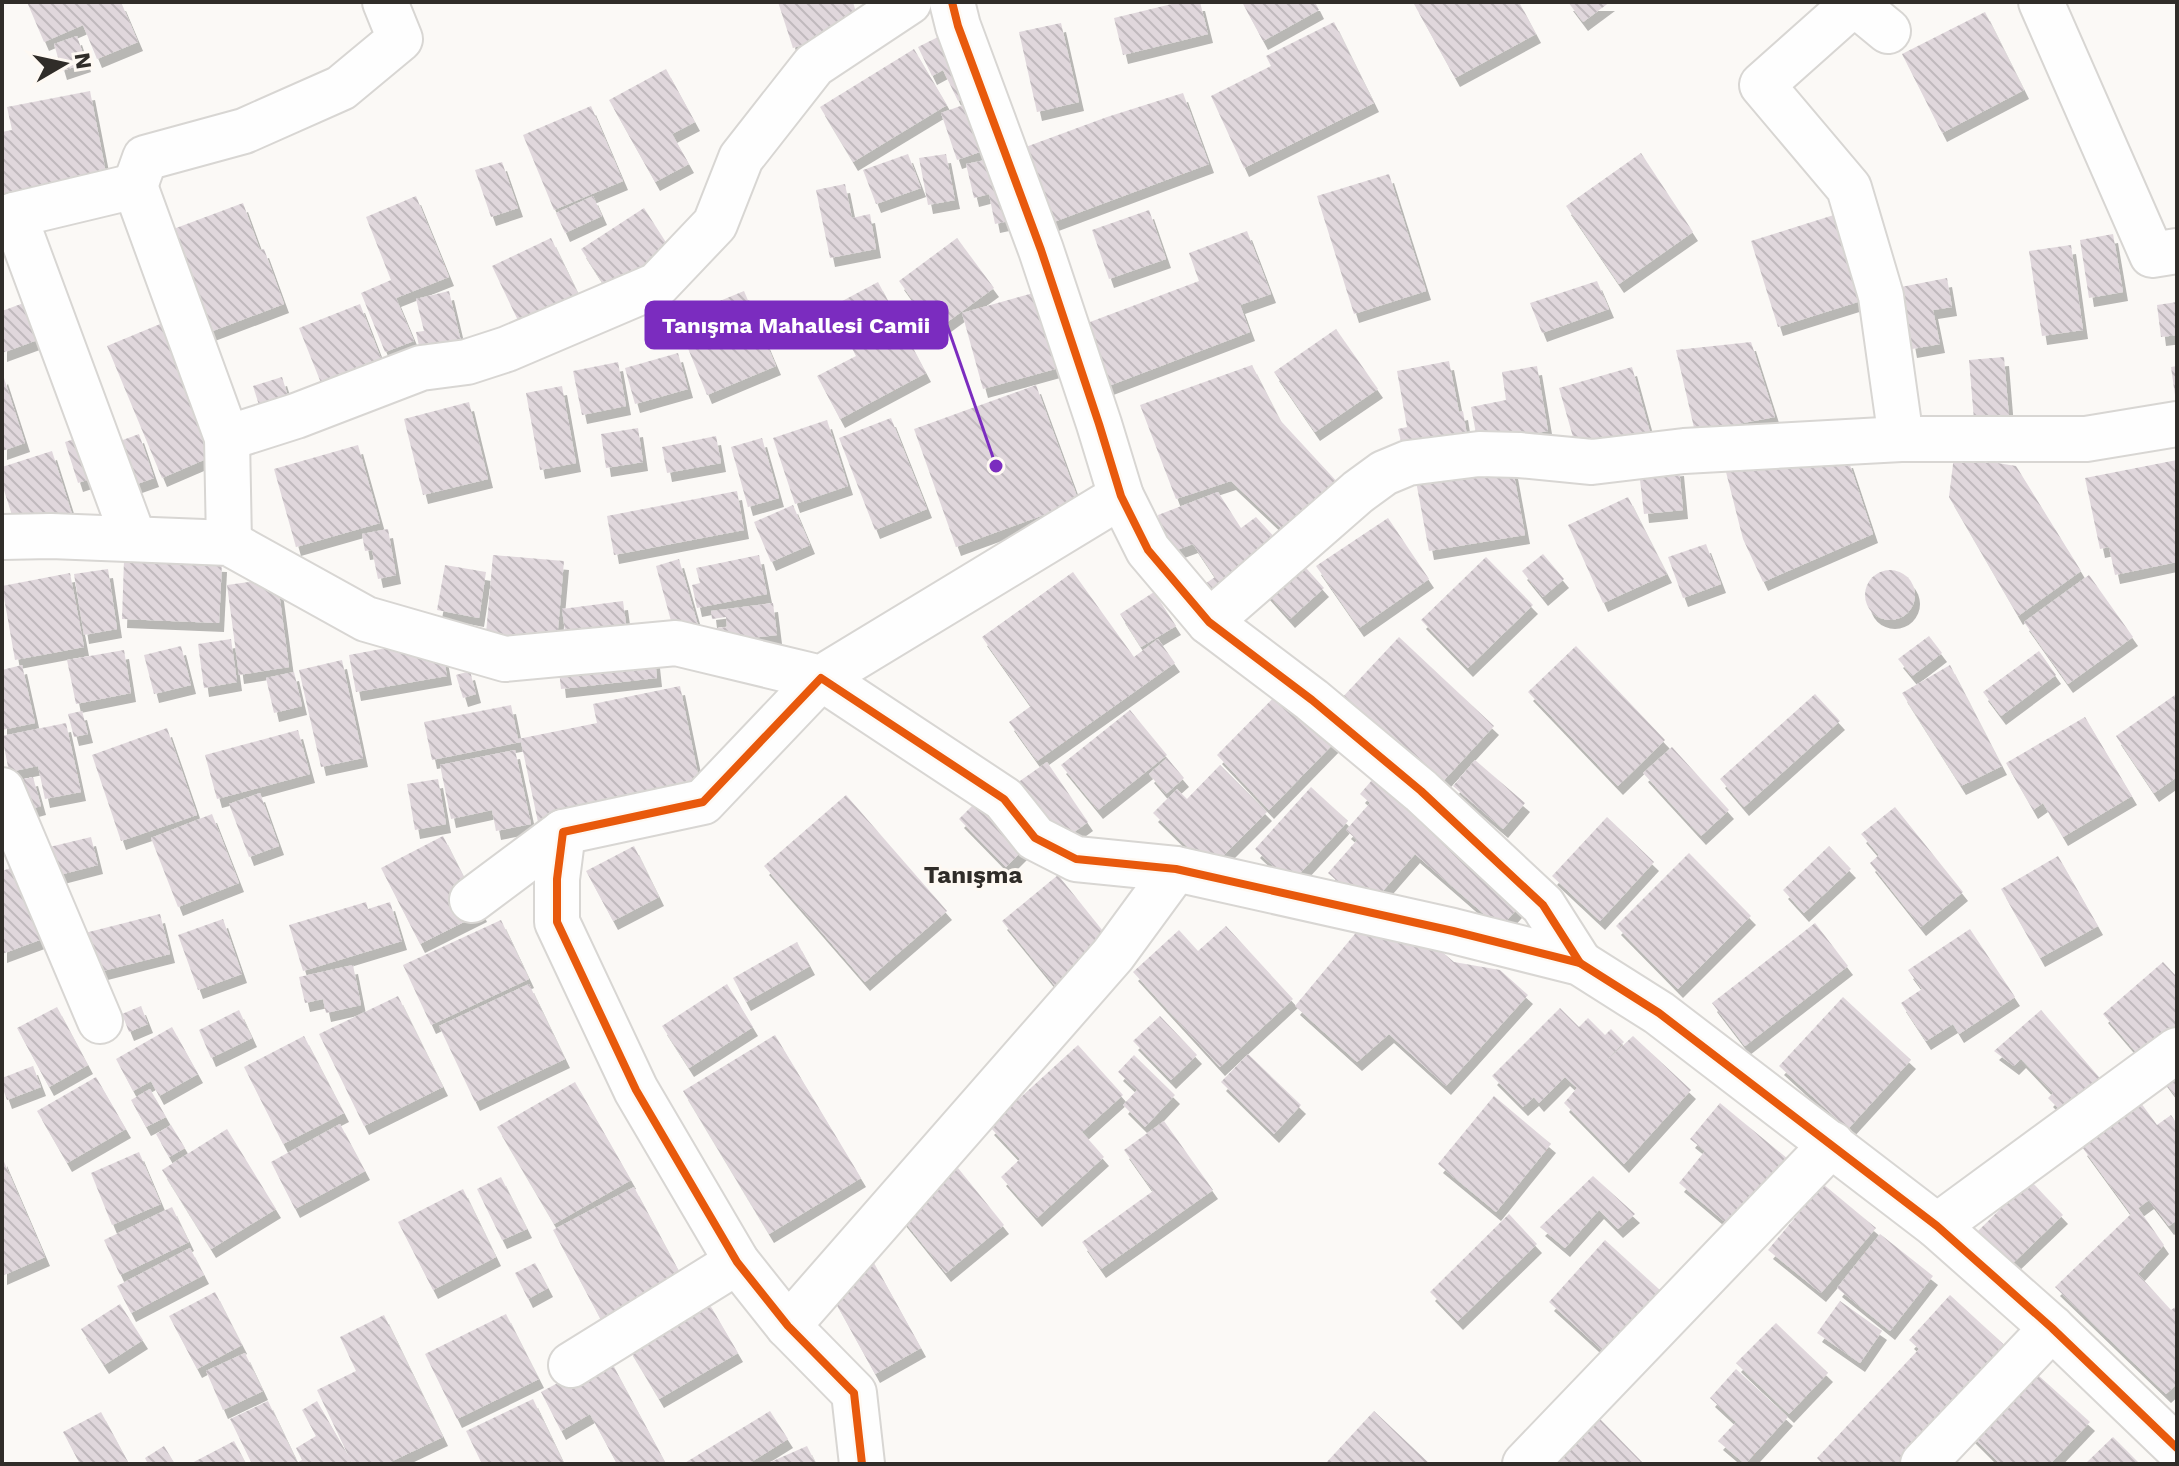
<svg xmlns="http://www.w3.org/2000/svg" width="2179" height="1466" viewBox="0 0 2179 1466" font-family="'Work Sans',sans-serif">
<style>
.building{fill:url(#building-back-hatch);filter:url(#shadow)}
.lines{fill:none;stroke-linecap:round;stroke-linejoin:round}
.minor-casing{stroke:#d8d6d3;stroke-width:48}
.minor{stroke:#fefefe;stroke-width:44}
.cycleway-casing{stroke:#fef9f3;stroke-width:13}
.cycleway{stroke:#e8590c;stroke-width:8}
.labels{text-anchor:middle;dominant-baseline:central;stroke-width:6;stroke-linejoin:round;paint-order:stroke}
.quarter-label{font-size:24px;font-weight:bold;fill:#302d29;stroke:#fef9f3}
.leader{fill:none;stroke:#7b2cbf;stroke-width:3}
.callout-dot{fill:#7b2cbf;stroke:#fef9f3;stroke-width:3}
.callout{fill:#7b2cbf;stroke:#7b2cbf;stroke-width:3}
.callout-label{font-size:22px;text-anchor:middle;font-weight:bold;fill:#fff}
</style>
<defs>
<pattern id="building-back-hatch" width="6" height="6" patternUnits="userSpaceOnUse" patternTransform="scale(2)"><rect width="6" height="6" fill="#e0d7dc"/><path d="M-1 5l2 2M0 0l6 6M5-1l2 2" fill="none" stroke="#c0b9bd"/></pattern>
<filter id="shadow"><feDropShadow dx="5" dy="9" stdDeviation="0" flood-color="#0004"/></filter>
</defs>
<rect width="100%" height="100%" fill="#fbf9f6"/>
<g class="building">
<polygon points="27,2 121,2 138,42 97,59 83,25 44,42"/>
<polygon points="778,2 853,2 860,26 793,48"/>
<polygon points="1180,2 1200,2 1208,34 1123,55 1114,18"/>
<polygon points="1242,2 1315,2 1319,10 1263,41"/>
<polygon points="1418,2 1519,2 1536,34 1455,78 1414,4"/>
<polygon points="1568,2 1610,2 1583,22"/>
<polygon points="1985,12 2024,90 1942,133 1902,54"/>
<polygon points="1334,22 1374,103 1244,168 1211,96 1271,66 1266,56"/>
<polygon points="1061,23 1079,102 1037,112 1019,32"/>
<polygon points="77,36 86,63 62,71 54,44"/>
<polygon points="940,36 969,95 958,101 943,70 932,76 918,47"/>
<polygon points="914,49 947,105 853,162 820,107"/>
<polygon points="666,69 695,122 672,134 689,164 655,182 609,100"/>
<polygon points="90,91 107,178 2,198 2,132 12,130 7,107"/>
<polygon points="1183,93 1209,164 1051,223 1023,148 1107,117"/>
<polygon points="977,100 994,147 957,160 941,113"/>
<polygon points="591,106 623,181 554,210 523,135"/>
<polygon points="1641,153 1693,232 1619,284 1566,206"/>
<polygon points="908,154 921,188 876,204 863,170"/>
<polygon points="946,154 955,200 928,205 919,158"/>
<polygon points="995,158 1009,221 995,224 989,194 974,198 966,164"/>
<polygon points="502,162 518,208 491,217 475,170"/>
<polygon points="1389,174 1426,291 1354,314 1317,196"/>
<polygon points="845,184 852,218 870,214 876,249 830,258 816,190"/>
<polygon points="416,196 449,277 396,298 414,341 385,352 361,293 391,280 366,217"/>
<polygon points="593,196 602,216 565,233 556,213"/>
<polygon points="243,203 260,250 264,249 284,304 197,337 160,234"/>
<polygon points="644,208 676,258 613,299 581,249"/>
<polygon points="1149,210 1166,259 1109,279 1092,230"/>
<polygon points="1837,214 1864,300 1778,327 1751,241"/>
<polygon points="1247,231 1271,294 1240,305 1250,332 1098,390 1074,328 1199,281 1189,253"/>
<polygon points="2113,234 2123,292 2089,298 2080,240"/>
<polygon points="551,238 583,304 524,333 492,266"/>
<polygon points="957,238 994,288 935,331 899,281"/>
<polygon points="2071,245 2083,330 2042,336 2029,251"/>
<polygon points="1947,278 1952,307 1933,310 1940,344 1912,349 1901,287"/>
<polygon points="1597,281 1609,309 1542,333 1530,303"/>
<polygon points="878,282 926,373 840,419 817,376 856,356 831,307"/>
<polygon points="1044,290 1066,366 983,389 962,313"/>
<polygon points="449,291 464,354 423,364 416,332 424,331 416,299"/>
<polygon points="744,291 776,366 707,395 676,319"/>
<polygon points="29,301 43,338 2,353 2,311"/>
<polygon points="2177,302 2177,335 2161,337 2157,305"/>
<polygon points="360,304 385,369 325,393 299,328"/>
<polygon points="165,322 220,453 162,478 107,346"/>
<polygon points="1336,329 1378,389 1315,432 1274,372"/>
<polygon points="1751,342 1775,417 1695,432 1676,350"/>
<polygon points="678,353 688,389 635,404 625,368"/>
<polygon points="2004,357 2009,417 1974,420 1969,360"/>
<polygon points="1449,361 1459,412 1463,411 1468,442 1404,454 1398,429 1407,427 1397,371"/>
<polygon points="618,362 626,406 582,415 573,371"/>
<polygon points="1252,365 1280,420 1340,485 1282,529 1231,481 1176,499 1140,405"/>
<polygon points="1537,366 1548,431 1478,444 1471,407 1506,400 1502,372"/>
<polygon points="2177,366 2177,395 2175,395 2171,367"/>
<polygon points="1632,367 1651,436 1577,451 1559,388"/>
<polygon points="3,375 25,443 2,451 2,376"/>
<polygon points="282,377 292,409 263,418 253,386"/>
<polygon points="1036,385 1079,502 956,547 914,429"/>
<polygon points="562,386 576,463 540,470 526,393"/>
<polygon points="469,402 488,479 423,495 404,419"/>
<polygon points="891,418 927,509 875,530 839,438"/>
<polygon points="827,420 848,486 795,504 773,438"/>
<polygon points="638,428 643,462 606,468 601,434"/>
<polygon points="89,434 102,475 78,483 65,442"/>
<polygon points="139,434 154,478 126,488 112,444"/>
<polygon points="716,436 721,463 667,473 662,447"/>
<polygon points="762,438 779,498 748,507 731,447"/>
<polygon points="358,445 380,523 296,547 274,469"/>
<polygon points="52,451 72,514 17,531 2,484 2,467"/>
<polygon points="1954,456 2016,466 2081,571 2018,616 1949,497"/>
<polygon points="1511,459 1525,535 1429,551 1415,476"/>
<polygon points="1848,459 1873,534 1763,582 1743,539 1726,472"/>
<polygon points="2177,460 2177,562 2115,575 2109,547 2100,549 2085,478"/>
<polygon points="1679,467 1683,510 1644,514 1639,471"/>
<polygon points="737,491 744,530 614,555 607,516"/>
<polygon points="1218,492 1241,528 1256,517 1278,541 1211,605 1199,588 1215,577 1193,544 1166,554 1158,515"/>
<polygon points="1628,497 1667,574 1603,603 1568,525"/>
<polygon points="793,505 810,545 771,562 754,522"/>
<polygon points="1388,518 1429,579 1359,628 1316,566"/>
<polygon points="388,529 396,575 378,579 372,550 365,551 362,534"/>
<polygon points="1706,544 1721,584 1683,598 1668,557"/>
<polygon points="1543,554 1564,579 1543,597 1522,571"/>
<polygon points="493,555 564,561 556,651 485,645"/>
<polygon points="759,555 767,594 697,608 692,585 700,583 696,568"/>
<polygon points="1486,557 1533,605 1468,668 1421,620"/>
<polygon points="679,559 701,636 677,643 656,566"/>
<polygon points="1298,559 1324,588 1290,619 1264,590"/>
<polygon points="124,560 222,563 219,623 122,619"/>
<polygon points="445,565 486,572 479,618 437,610"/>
<polygon points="108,569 117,629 84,635 74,574"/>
<circle cx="1890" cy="595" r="25"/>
<polygon points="1073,572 1134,657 1158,639 1175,663 1037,761 1009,722 1031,706 982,637"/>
<polygon points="70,573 84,647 15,660 2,586"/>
<polygon points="2089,575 2133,637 2068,684 2024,622"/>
<polygon points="277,578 289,667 239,675 227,585"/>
<polygon points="1154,592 1176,626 1141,647 1120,614"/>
<polygon points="623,601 627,631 566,639 562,609"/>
<polygon points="773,603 777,635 711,643 709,629 727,627 726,617 712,619 711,611"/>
<polygon points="1929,636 1942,653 1912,676 1898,659"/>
<polygon points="1399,637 1494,726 1435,790 1339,701"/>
<polygon points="440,638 447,676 356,692 349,655"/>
<polygon points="231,639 237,682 204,688 198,644"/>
<polygon points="181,646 191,685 154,694 144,655"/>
<polygon points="1576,646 1665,740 1618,786 1528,692"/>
<polygon points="124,650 131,693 76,704 67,660"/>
<polygon points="654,650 657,678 561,689 558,661"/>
<polygon points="2039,651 2056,675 2001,716 1983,692"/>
<polygon points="342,660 363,758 321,767 299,670"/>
<polygon points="22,665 35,723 2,730 2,670"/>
<polygon points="1950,665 2002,766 1961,786 1902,693"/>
<polygon points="470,671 476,694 463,698 456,675"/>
<polygon points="294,672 302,706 274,713 266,678"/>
<polygon points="680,686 701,789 538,822 521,742 432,760 424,722 511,705 518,739 597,723 593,704"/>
<polygon points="1285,686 1338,739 1269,810 1217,755"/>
<polygon points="1815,694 1840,721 1744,807 1720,779"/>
<polygon points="2175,695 2177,699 2177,777 2154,793 2116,736"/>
<polygon points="1130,710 1167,755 1098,810 1061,765"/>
<polygon points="82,711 88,734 74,737 68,714"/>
<polygon points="2085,717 2132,796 2063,837 2043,803 2033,810 2006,763"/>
<polygon points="66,723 81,792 45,799 38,766 9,772 2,736"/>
<polygon points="167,728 197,815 121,841 92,755"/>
<polygon points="298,730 310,774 217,799 205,755"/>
<polygon points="1672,747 1729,810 1701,836 1643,773"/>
<polygon points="515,750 531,824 496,831 492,810 451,819 440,765"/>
<polygon points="1167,758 1184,778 1166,794 1149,774"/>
<polygon points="1475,760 1525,803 1503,829 1453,786"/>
<polygon points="1047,762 1088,822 1059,843 1017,783"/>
<polygon points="1220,765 1267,812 1210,869 1153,813 1177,789 1187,799"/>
<polygon points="1379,772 1525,900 1500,928 1415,854 1368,908 1328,873 1357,840 1346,830 1370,803 1360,794"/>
<polygon points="33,777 41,806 19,812 12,782"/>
<polygon points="438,779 446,824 415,830 407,784"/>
<polygon points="1311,787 1348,821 1291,883 1255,849"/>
<polygon points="260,793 279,846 249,857 229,804"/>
<polygon points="846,795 947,911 865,982 764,866"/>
<polygon points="982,796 1029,844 1006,867 959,819"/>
<polygon points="1895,807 1963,892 1921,927 1870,863 1879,855 1861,834"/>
<polygon points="212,814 239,883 178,907 151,838"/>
<polygon points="1607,817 1654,862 1600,921 1552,876"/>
<polygon points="443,836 482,913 420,944 381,868"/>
<polygon points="91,837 98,865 44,879 37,850"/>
<polygon points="634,846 659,897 613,921 586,871"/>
<polygon points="1829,846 1851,869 1804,913 1783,890"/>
<polygon points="1689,853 1751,916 1678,989 1616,926"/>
<polygon points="2058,856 2098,926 2040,958 2001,889"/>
<polygon points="19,865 45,938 2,954 2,871"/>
<polygon points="1058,875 1111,941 1056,987 1002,921"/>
<polygon points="366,902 368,909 390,902 402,941 303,971 289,925"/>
<polygon points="160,914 170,954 87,975 77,935"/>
<polygon points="223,919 242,974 198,990 178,935"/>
<polygon points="501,920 529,979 431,1025 403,965"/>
<polygon points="1364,923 1422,935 1454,962 1500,970 1528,995 1446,1086 1389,1034 1357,1062 1295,1006"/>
<polygon points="1815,923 1848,966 1745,1046 1712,1003"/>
<polygon points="1226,926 1293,999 1220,1067 1133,972 1179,930 1198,951"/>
<polygon points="1970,929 2015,997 1959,1034 1953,1024 1926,1041 1901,1003 1922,989 1908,970"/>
<polygon points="797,942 810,966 746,1002 733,978"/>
<polygon points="2163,962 2177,977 2177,1026 2141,1058 2103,1014"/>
<polygon points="353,965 361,1005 326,1013 323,999 305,1003 299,977"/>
<polygon points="529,984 565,1059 475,1102 439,1026"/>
<polygon points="727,984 753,1027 689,1068 662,1026"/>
<polygon points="398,996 443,1087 364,1126 319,1034"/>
<polygon points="1843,997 1911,1060 1848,1129 1779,1066"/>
<polygon points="141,1006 148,1024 129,1032 122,1014"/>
<polygon points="57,1007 88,1065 49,1087 17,1028"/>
<polygon points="1560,1008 1579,1027 1588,1018 1605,1035 1611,1029 1624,1042 1603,1064 1633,1036 1691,1090 1624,1164 1564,1103 1577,1088 1565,1077 1539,1103 1534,1097 1523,1107 1492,1076"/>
<polygon points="239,1010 252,1038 211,1058 199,1030"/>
<polygon points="2041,1010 2105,1084 2068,1118 2048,1098 2053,1093 2021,1059 2014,1066 1994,1051"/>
<polygon points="1160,1016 1197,1055 1171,1080 1133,1041"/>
<polygon points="172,1027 198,1074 159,1096 151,1081 133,1091 116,1059"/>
<polygon points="775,1035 861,1178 769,1234 683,1091"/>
<polygon points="304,1036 344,1113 283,1144 244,1067"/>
<polygon points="1078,1045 1123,1095 1082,1132 1104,1157 1037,1218 1001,1177 1020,1159 989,1126"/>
<polygon points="1248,1054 1301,1105 1274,1134 1221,1082"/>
<polygon points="1134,1055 1175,1095 1145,1127 1123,1105 1137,1090 1118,1072"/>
<polygon points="2177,1062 2177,1098 2160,1075"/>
<polygon points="33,1066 41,1087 7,1100 2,1086 2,1078"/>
<polygon points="96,1077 126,1129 67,1163 37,1111"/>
<polygon points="575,1082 631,1180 554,1224 497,1127"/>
<polygon points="150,1089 166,1117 146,1127 131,1100"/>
<polygon points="1494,1096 1551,1144 1496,1212 1438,1164"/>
<polygon points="1720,1103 1788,1159 1731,1227 1679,1183 1705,1151 1690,1139"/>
<polygon points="2141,1103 2157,1125 2171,1115 2177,1124 2177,1220 2169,1226 2149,1200 2138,1208 2164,1245 2138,1274 2171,1310 2177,1306 2177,1384 2166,1394 2055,1287 2131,1214 2082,1147"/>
<polygon points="1164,1121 1213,1190 1101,1269 1082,1242 1153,1191 1124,1150"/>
<polygon points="340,1124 365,1171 295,1209 271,1162"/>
<polygon points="171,1125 185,1148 169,1157 156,1134"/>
<polygon points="227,1129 276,1209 211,1249 162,1170"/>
<polygon points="139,1152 161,1204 112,1225 91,1173"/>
<polygon points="2,1157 45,1257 2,1276"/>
<polygon points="958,1168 1004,1225 946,1273 900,1216"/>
<polygon points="1593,1176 1635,1214 1618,1229 1599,1210 1565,1248 1540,1227"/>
<polygon points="501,1177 527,1229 502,1240 477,1189"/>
<polygon points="2030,1180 2063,1215 2011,1265 1978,1231"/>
<polygon points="1823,1184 1876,1228 1821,1293 1768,1250"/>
<polygon points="634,1187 683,1279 602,1322 553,1230"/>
<polygon points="463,1189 496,1257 433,1290 398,1222"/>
<polygon points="172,1207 189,1242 120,1275 104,1240"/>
<polygon points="1509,1214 1537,1244 1458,1321 1430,1292"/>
<polygon points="1880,1234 1933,1276 1890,1331 1837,1288"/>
<polygon points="1605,1240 1661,1291 1605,1353 1549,1302"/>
<polygon points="190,1248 204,1275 131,1313 117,1286"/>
<polygon points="535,1263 548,1288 528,1299 515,1273"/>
<polygon points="874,1263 921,1348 875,1374 828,1289"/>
<polygon points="215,1292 242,1345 197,1369 169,1316"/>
<polygon points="1950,1295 2013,1353 1911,1464 1823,1464 1817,1458 1919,1349 1909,1340"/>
<polygon points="707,1300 738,1353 659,1399 628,1347"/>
<polygon points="1840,1301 1882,1331 1860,1363 1817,1333"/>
<polygon points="120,1304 143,1340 104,1365 81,1329"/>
<polygon points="506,1314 539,1379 457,1419 425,1354"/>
<polygon points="384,1315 443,1437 386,1464 353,1464 351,1461 345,1464 295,1464 302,1460 296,1448 316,1436 302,1410 317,1401 349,1457 317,1390 356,1371 340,1337"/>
<polygon points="1776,1323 1828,1373 1789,1414 1736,1363"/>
<polygon points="245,1353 263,1391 223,1410 206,1371"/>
<polygon points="608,1356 666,1464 617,1464 590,1414 561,1431 541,1392"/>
<polygon points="2028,1366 2090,1422 2050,1464 2000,1464 1970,1434"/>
<polygon points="1736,1369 1788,1417 1745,1464 1718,1441 1736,1422 1710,1398"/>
<polygon points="533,1399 564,1464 482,1464 466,1431"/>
<polygon points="268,1401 297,1462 292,1464 252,1464 230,1419"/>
<polygon points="770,1411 788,1439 748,1464 683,1464"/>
<polygon points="1374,1411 1430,1464 1325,1464"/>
<polygon points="101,1412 129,1464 80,1464 63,1432"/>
<polygon points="1598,1417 1644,1464 1550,1464"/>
<polygon points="2113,1437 2140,1464 2085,1464"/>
<polygon points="234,1441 246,1464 190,1464"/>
<polygon points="164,1446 175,1464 148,1464 145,1458"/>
<polygon points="807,1446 816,1464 766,1464"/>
</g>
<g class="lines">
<g class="minor-casing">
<g id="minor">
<polyline points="952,2 958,26 1041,250 1099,424 1121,496 1148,550 1209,622 1312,700 1421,791 1543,905 1580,963"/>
<polyline points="2041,2 2152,255 2177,251"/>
<polyline points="1888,31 1854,3 1762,85 1849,188 1881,296 1901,439"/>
<polyline points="135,186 145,158 244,131 341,88 400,39 385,2"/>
<polyline points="14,215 135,186 227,438 229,543"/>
<polyline points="2,219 14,215 134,539"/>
<polyline points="227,438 296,416 421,368 467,362 507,349 657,285 715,224 741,158 814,65 909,2"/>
<polyline points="2,537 51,536 229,543 366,619 505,659 676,643 821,678 1121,496"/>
<polyline points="1209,622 1358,492 1384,473 1408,463 1479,454 1519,455 1592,462 1684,451 1901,439 2086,439 2177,424"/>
<polyline points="2,790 100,1021"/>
<polyline points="472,900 563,832"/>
<polyline points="1937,1226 2177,1050"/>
<polyline points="788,1326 1113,955 1176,869"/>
<polyline points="571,1365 737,1262"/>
<polyline points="862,1464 854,1393 788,1326 737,1262 636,1090 557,922 557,879 563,832 703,802 821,678 1004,799 1035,838 1076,859 1176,869 1453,931 1580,963 1659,1013 1937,1226 2052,1328 2177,1448"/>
<polyline points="1525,1464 1832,1144"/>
<polyline points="1923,1464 2052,1328"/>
</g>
</g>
<use href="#minor" class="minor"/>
<g class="cycleway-casing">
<g id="cycleway">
<polyline points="952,2 958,26 1041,250 1099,424 1121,496 1148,550 1209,622 1312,700 1421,791 1543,905 1580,963"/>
<polyline points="862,1464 854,1393 788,1326 737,1262 636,1090 557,922 557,879 563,832 703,802 821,678 1004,799 1035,838 1076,859 1176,869 1453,931 1580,963 1659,1013 1937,1226 2052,1328 2177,1448"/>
</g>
</g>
<use href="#cycleway" class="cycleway"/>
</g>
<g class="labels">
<g class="quarter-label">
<text x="973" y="875">Tanışma</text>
</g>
</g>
<path class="leader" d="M996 466L947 325"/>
<circle class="callout-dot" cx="996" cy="466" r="8"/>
<rect class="callout" x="646" y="302" width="301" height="46" rx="8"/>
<g class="callout-label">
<text x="796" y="333">Tanışma Mahallesi Camii</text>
</g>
<rect width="2179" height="1466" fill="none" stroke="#302d29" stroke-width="8"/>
<g transform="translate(64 64) rotate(81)" stroke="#fef9f3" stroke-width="6" paint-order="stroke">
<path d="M0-6L14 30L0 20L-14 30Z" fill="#302d29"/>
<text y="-12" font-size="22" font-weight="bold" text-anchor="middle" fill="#302d29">N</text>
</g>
</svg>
